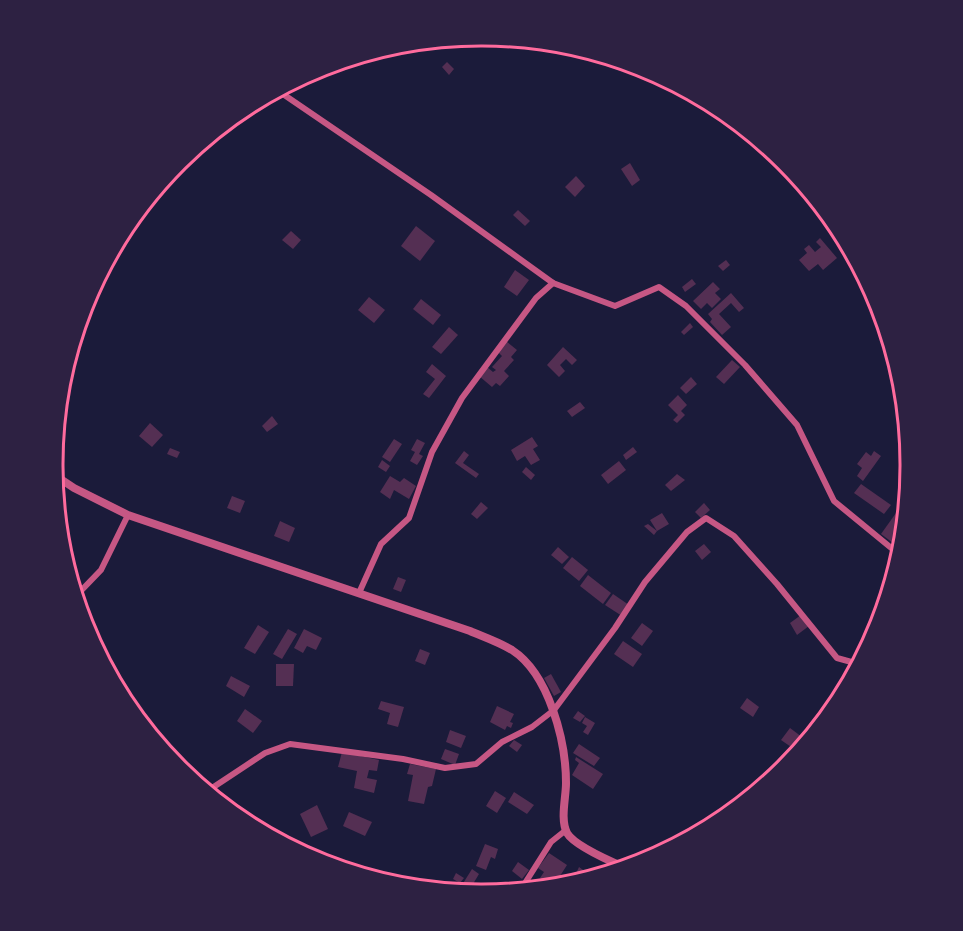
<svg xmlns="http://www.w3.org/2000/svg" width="963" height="931" viewBox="0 0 963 931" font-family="'Asap Condensed',sans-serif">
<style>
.building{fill:#542f53}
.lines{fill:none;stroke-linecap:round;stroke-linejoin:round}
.minor{stroke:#c65784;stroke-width:6}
.tertiary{stroke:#c65784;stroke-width:8}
.rim{fill:none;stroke:#ff6b9d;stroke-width:3}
</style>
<rect width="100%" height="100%" fill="#1b1b3a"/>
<g class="building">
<polygon points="447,62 454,69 449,75 442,67"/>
<polygon points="786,162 794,173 796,176 791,179 782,165"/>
<polygon points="630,163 640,180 632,186 621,169"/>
<polygon points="576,176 585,186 575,197 565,187"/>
<polygon points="518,210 530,221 525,226 513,215"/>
<polygon points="416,226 435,241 420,261 401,246"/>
<polygon points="291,231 301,240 293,249 282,240"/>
<polygon points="820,238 837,258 823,270 818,264 809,271 799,260 807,253 804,249 809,245 815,252 821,247 816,242"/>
<polygon points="726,260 730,265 723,271 718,266"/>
<polygon points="515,270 529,280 517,296 504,287"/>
<polygon points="692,279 696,284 685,292 682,287"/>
<polygon points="713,282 720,289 715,293 721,299 712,308 707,303 701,309 693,301"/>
<polygon points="731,293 744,308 739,312 731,303 719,314 731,327 722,335 710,322 712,319 708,314"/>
<polygon points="369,297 385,310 374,323 358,310"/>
<polygon points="421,299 441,315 433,325 413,309"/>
<polygon points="690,323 693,327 684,335 681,332"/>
<polygon points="449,327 458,335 441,354 432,347"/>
<polygon points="506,341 517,350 511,357 514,360 504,371 509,376 500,386 496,383 492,387 479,376 487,367 493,372 496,370 492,367 502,356 497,351"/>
<polygon points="563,347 577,360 572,365 566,359 560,365 565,371 559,377 547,365"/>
<polygon points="732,360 740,367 724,384 716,377"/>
<polygon points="432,364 446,376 429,398 423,394 435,379 426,372"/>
<polygon points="691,377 697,384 686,394 680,388"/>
<polygon points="678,395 687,405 681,411 685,415 677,423 673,420 678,415 668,405"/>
<polygon points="580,402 585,408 572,417 567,411"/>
<polygon points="272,416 278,424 267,432 262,426"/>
<polygon points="150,423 163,435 152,447 139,436"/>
<polygon points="532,437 538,446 533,449 540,460 531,465 525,456 517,461 511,450"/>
<polygon points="394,439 402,444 390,462 382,457"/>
<polygon points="417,439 425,443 419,454 423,456 417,465 410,461 415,452 411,450"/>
<polygon points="633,447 637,452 626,460 623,455"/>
<polygon points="170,448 180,452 177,458 167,454"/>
<polygon points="464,451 469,455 463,463 479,474 476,478 455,463"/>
<polygon points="874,451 881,456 863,481 857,476 862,468 857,464 866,452 871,456"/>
<polygon points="382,460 390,466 386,472 378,467"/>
<polygon points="619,461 626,470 608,484 601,475"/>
<polygon points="526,467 535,475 531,480 522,472"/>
<polygon points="677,474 685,480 671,491 665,485"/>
<polygon points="390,476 400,482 404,478 416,486 409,499 394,490 390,499 380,492"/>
<polygon points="861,484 891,505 884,514 854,493"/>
<polygon points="232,496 245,501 240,513 227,508"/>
<polygon points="481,502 488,508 477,519 471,514"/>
<polygon points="704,503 710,510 701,518 695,512"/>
<polygon points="662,513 669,524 657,531 654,535 644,526 648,524 657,531 650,520"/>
<polygon points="896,513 906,520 905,526 893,543 881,534"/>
<polygon points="280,521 295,528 289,542 274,536"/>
<polygon points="704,544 711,552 702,560 695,551"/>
<polygon points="558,547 569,557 562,564 551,555"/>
<polygon points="572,557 588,570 579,581 563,568"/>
<polygon points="588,575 611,593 603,604 580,586"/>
<polygon points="398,577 406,580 401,592 393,589"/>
<polygon points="613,594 629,605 622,616 605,605"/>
<polygon points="801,615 809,626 797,635 790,623"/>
<polygon points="642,623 653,631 642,646 631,638"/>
<polygon points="258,625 269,632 255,654 244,648"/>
<polygon points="288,629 297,634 282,659 273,654"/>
<polygon points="304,629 322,638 316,650 307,646 303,653 294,648"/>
<polygon points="623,641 642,654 633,667 614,654"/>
<polygon points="420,649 430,653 425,665 415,661"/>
<polygon points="276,664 294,664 293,686 276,686"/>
<polygon points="551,674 561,692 554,696 544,678"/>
<polygon points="231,676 250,686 244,697 226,686"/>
<polygon points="747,698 759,707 753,717 740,708"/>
<polygon points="381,701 404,707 398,727 387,724 390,713 378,709"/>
<polygon points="497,706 514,714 510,722 513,723 511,728 507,726 505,730 490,722"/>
<polygon points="245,709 262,721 253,733 237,721"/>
<polygon points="578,711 585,716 580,722 573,718"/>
<polygon points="585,717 595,723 588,735 583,732 587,726 582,723"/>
<polygon points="790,728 802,737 794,749 781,740"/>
<polygon points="450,730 466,736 461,748 446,742"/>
<polygon points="514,740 522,745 517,752 509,746"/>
<polygon points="579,744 600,758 594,766 573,753"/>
<polygon points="445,749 459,754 455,765 441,759"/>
<polygon points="342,752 379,760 377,771 369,770 367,778 377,780 374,793 354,788 357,771 338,767"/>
<polygon points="576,757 603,774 593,789 572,775 579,763 575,760"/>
<polygon points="410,764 436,769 432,786 428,787 424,804 408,801 413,775 407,774"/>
<polygon points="495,791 506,798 497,813 486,806"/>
<polygon points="514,792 534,805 527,814 508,802"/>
<polygon points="317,805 328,829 311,837 300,814"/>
<polygon points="349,812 372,822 365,836 343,826"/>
<polygon points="485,844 498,849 495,859 491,857 486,870 476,866"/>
<polygon points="549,853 567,865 553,887 540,878 544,872 538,868"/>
<polygon points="518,862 529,870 522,879 512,871"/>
<polygon points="579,867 594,878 575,884 577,881 574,878"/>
<polygon points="472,869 479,874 467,894 457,893"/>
<polygon points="456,873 464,878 460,883 453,879"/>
</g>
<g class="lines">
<g class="minor">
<polyline points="277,90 431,195 553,283 615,306 659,287 686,306 745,365 797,425 834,501 901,556"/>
<polyline points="359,593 381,544 409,518 432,452 462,398 536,298 553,283"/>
<polyline points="75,597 101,570 128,515"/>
<polyline points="206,792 265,753 290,744 403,759 445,768 476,764 502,742 532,727 554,710 615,628 645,582 687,532 706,518 734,536 777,584 837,658 855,663 865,656"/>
<polyline points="520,891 551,842 566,830"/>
</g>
<path class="tertiary" d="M53,474L74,488L128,515L470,631C484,637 499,642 512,650C549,674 566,741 566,783C566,798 560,819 567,833C574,845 612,862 626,868"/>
</g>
<path d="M0 0H963V931H0ZM481 46H482A418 418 0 0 1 900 464V466A418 418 0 0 1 482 884H481A418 418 0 0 1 63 466V464A418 418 0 0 1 481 46Z" fill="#2d2142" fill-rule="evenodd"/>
<path class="rim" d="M481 46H482A418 418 0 0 1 900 464V466A418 418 0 0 1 482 884H481A418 418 0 0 1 63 466V464A418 418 0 0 1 481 46Z"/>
</svg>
